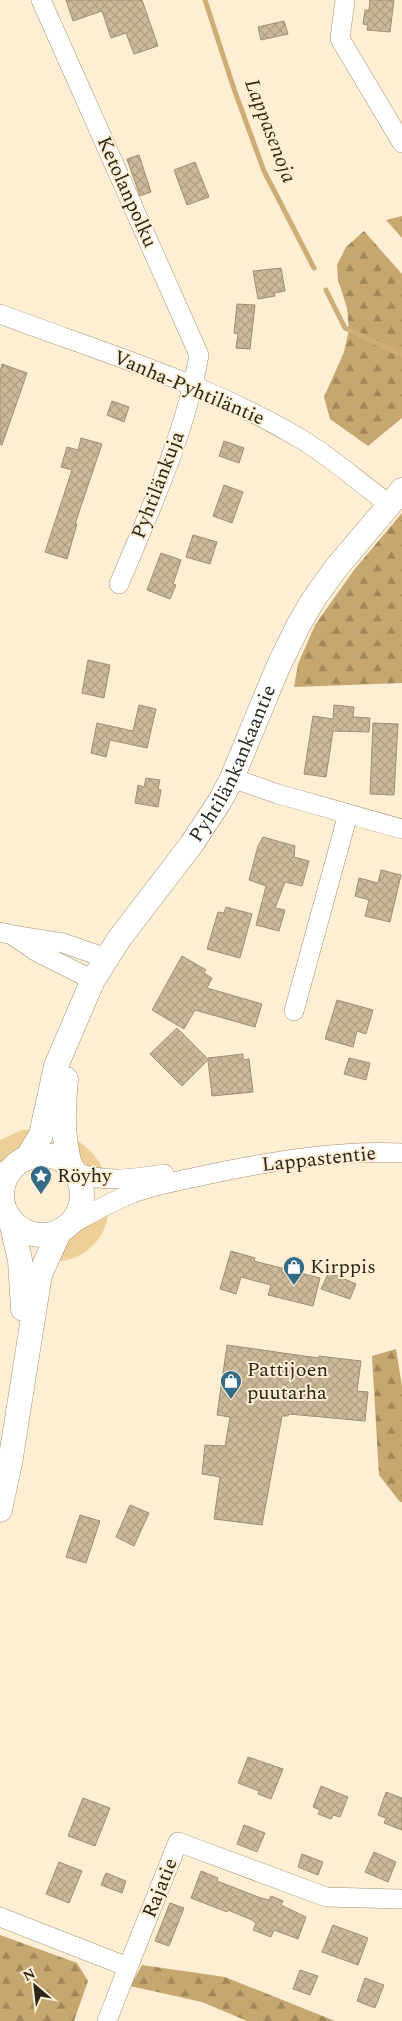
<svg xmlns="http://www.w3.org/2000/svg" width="402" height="2021" viewBox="0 0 402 2021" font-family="Spectral,serif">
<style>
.green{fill:#eecf98}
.forest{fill:url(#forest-firs)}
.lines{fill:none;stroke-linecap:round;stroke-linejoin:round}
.stream{stroke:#ceae76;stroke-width:5}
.building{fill:url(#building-cross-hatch);stroke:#a08f71}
.minor-casing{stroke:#a49374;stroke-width:20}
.tertiary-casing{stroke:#a49374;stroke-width:25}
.minor{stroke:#fff;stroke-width:19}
.tertiary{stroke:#fff;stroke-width:24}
.labels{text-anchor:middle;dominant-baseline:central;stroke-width:4;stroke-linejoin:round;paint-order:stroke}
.street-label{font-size:20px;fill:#2c2519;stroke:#fdeed4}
.poi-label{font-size:20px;fill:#2c2519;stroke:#fdeed4;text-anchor:start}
.water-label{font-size:21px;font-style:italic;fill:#3a2c12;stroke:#fdeed4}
</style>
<defs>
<pattern id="forest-firs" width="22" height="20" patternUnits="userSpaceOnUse" patternTransform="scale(1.25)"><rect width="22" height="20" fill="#c6a76f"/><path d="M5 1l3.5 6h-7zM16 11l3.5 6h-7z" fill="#a1885a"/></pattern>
<pattern id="building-cross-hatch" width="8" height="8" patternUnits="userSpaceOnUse" patternTransform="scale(1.25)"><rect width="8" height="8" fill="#cbb99a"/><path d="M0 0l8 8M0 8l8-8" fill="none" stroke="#ae9f84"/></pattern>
</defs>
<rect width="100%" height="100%" fill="#fdeed4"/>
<g class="green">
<polygon points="33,1129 23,1146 0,1165 0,1140 22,1130"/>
<path d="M72,1138C88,1146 97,1156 104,1172C81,1167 79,1158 72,1138Z"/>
<path d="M108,1212C107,1241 79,1264 51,1261C59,1243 90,1223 108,1212Z"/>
</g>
<g class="forest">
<polygon points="402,216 402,238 386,220"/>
<polygon points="364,231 402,274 402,418 368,446 330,419 324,397 344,352 349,330 347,308 338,280 337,265 346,247"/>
<polygon points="402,513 402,683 294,687 298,664 315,625 354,570"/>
<polygon points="396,1349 402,1386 402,1502 400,1502 379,1475 372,1356"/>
<polygon points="0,1935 77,1963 88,1981 74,2021 0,2021"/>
<polygon points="142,1965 225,1977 335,2021 247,2021 202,2002 130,1986"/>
</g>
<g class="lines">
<g class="stream">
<polyline points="205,0 234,89 264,171 314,268"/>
<polyline points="326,290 345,328 402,355"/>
</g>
</g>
<g class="building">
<polygon points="66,0 142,0 158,46 134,54 126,33 111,38 102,11 73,21"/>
<polygon points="370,0 394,0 390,32 367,30 368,25 363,24 365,10 369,10"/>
<polygon points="284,21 288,34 261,40 258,27"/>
<polygon points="139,155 151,192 140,196 127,159"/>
<polygon points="195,162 209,197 187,205 174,170"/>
<polygon points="281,268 285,291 274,293 275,296 258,299 253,271"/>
<polygon points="237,304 255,305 250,349 236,348 238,334 234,333"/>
<polygon points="2,364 27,373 2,445 0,444 0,372"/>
<polygon points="112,401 129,407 124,422 107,415"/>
<polygon points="81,438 102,444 75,524 77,524 67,559 45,552 72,470 61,467 67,447 78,450"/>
<polygon points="224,441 244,448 239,463 219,456"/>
<polygon points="224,485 243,492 232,523 213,516"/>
<polygon points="193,535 217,542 210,564 186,557"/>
<polygon points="161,553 181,560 173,584 176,585 170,599 147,590"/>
<polygon points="88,660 110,665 104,698 82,693"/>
<polygon points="139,705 156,709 147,748 110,740 106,757 91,753 97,723 133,731"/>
<polygon points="334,705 354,707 353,717 370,718 369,732 333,731 326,777 304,774 313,716 333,719"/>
<polygon points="373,723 398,724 394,795 370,794"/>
<polygon points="146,778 160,780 158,789 161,790 158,807 135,803 138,785 144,787"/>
<polygon points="263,837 295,846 294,857 309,861 302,886 285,882 275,908 285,910 279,931 256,925 266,886 249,880 258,846"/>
<polygon points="381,870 401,875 390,922 365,916 369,900 355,896 359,878 378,883"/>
<polygon points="226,907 252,914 240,958 207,949 218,912 224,913"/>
<polygon points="182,956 206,970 204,973 212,978 207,988 262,1004 255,1027 195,1010 184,1029 152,1010"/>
<polygon points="337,1000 373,1010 366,1034 357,1031 353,1047 325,1039"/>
<polygon points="177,1028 208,1059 208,1058 243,1054 243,1060 249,1059 253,1092 212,1096 208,1060 182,1086 150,1054"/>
<polygon points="349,1058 370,1063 366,1080 344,1074"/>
<polygon points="231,1251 255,1258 254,1261 320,1278 313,1306 268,1295 271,1285 241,1277 236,1294 220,1289"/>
<polygon points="329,1272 356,1284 350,1299 321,1289"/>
<polygon points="227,1345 318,1358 319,1356 361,1361 357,1391 368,1392 365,1421 289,1414 288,1416 282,1416 262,1525 214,1519 220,1477 202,1474 205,1445 225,1446 230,1417 217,1415"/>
<polygon points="130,1505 149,1513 134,1546 116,1537"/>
<polygon points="80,1515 100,1521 86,1563 66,1557"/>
<polygon points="248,1757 283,1769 271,1799 258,1794 259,1791 238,1783"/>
<polygon points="321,1786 348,1797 340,1817 333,1815 331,1819 318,1814 320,1810 313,1807"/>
<polygon points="386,1792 402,1798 402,1830 384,1823 386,1818 378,1815"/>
<polygon points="83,1798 110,1808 95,1846 68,1836"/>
<polygon points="244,1825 265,1833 257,1852 237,1844"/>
<polygon points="374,1852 396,1862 388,1882 365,1872"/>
<polygon points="302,1854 323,1862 318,1875 298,1867"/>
<polygon points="59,1862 82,1871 69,1903 46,1894"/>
<polygon points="201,1871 218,1878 217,1881 261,1898 269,1900 271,1896 283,1901 281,1905 306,1917 298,1939 274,1930 271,1937 253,1930 256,1923 252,1920 228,1910 227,1912 191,1898"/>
<polygon points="106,1873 126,1881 122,1893 101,1885"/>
<polygon points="170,1903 184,1908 169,1946 155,1941"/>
<polygon points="333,1925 368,1938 358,1965 322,1952"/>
<polygon points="300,1970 318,1976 310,1995 293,1989"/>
<polygon points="365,1978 384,1985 375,2008 357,2001"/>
</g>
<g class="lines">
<g class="minor-casing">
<g id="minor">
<path d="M41,0L199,355C185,435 150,510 119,584"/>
<polyline points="345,0 340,39 402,143"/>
<path d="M0,314C101,352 207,383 301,439C330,456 361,484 389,504"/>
<polyline points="232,778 278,794 402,829"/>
<polyline points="0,932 12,935 63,943 106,958"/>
<polyline points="15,937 37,952 93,980"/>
<polyline points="294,1011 348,814"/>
<path d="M75,1172C105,1183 133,1179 164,1174"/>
<polyline points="0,1174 17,1163"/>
<path d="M70,1225C90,1214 110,1202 131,1194C154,1185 178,1181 201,1176C266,1162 335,1150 402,1153"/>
<polyline points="0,1917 128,1967 178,1842 326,1897 400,1899"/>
<polyline points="107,2021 128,1967"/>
</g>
</g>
<g class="tertiary-casing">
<g id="tertiary">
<path d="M66,1079C63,1110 62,1138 71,1168"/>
<circle cx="42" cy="1195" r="40"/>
<path id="s1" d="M27,1158L41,1135L56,1066L93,980L119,939L191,845L220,801L232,778L278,667L298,626L313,600L336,568L402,490"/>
<polyline points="11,1222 20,1260 23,1309"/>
<polyline points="0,1510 10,1463 40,1274 60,1231"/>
</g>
</g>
<use href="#minor" class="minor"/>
<use href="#tertiary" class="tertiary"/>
</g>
<defs>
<g id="sight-pin" transform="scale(1.125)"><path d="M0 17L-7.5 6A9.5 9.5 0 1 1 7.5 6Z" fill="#346b86" stroke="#fdeed4"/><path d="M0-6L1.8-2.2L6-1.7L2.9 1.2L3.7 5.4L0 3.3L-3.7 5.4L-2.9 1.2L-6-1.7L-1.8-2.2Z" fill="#fff"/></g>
<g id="shop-pin" transform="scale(1.125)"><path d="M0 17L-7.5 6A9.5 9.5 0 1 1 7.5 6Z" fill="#346b86" stroke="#fdeed4"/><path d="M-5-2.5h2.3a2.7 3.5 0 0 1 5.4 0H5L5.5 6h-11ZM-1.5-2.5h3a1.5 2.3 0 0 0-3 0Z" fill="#fff"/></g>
</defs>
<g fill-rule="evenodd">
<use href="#sight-pin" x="41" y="1176"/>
<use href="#shop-pin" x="294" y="1267"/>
<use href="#shop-pin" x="231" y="1381"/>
</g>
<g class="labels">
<g class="street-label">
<text transform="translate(127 192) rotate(66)">Ketolanpolku</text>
<text transform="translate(189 388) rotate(23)">Vanha-Pyhtiläntie</text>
<text transform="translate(158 485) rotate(-69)">Pyhtilänkuja</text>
<text stroke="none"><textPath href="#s1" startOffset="450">Pyhtilänkankaantie</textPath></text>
<text transform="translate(319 1159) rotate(-6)">Lappastentie</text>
<text transform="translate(160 1888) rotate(-68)">Rajatie</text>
</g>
<g class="poi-label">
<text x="57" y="1176">Röyhy</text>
<text x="310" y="1267">Kirppis</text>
<text x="247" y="1370">Pattijoen<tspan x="247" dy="23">puutarha</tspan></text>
</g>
<g class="water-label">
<text transform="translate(270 131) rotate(69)">Lappasenoja</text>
</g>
</g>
<g transform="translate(35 1986) rotate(332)" stroke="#fdeed4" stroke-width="4" paint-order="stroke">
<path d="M0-4L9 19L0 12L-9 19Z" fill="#2c2519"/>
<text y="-8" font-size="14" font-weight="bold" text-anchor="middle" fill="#2c2519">N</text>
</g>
</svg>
